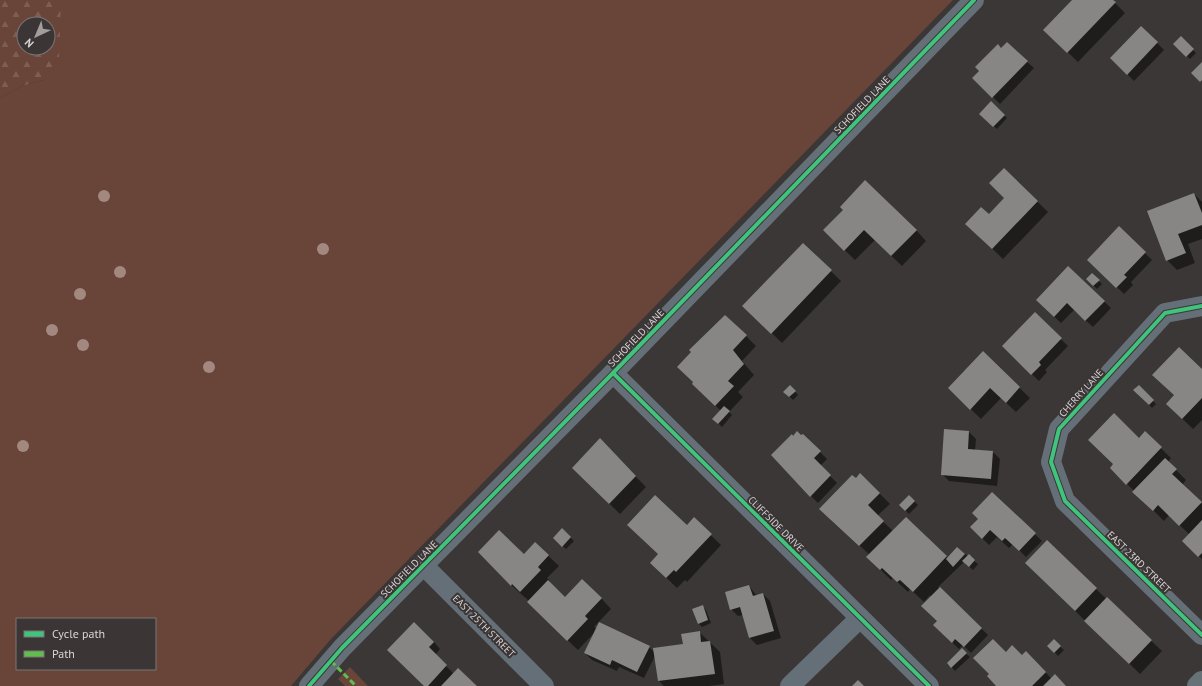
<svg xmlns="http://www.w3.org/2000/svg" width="1202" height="686" viewBox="0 0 1202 686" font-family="'PT Sans',sans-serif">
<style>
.green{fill:#684439;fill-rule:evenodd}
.forest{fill:url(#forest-firs);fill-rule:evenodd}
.shadow{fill:#0007}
.building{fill:#888585}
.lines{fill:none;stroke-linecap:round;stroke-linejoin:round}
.minor{stroke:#656f77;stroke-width:20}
.secondary{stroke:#667178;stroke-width:22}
.quiet{stroke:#5fbe4e;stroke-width:3;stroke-dasharray:6 3;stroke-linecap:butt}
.cycleway-casing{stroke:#3b3635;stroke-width:6}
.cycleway{stroke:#40c37c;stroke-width:4}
.tree{fill:#a2887f}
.labels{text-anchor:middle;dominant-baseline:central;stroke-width:4;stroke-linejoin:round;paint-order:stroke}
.street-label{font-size:10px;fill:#d8d5d5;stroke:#3b3635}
</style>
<defs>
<pattern id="forest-firs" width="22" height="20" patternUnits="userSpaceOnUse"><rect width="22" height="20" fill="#684439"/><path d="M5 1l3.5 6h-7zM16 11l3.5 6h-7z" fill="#7d5e55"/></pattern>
</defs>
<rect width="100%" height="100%" fill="#3a3736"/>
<g class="green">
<path d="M61,0H953L331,639L291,686H0V98L22,86L43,80L59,24ZM17,619H155V669H17Z"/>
<polygon points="350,667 368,686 345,686 338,679"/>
</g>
<path class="forest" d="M0,0H61L59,60L43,80L22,86L0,98ZM24,24H48V48H24Z"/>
<g class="shadow">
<polygon points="1073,0 1112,0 1125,13 1078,62 1055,40"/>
<polygon points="1141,27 1164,50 1134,81 1111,58"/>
<polygon points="1181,38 1196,53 1190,59 1174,44"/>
<polygon points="1001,49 1027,62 1034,68 1000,104 974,78"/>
<polygon points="991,103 1007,118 997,129 981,114"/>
<polygon points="1004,169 1048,212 1003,259 977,234 989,216 1006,198"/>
<polygon points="1194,194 1202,202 1202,239 1188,244 1195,263 1177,270 1167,260"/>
<polygon points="844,210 916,230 926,241 902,266 875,240 855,260 824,230"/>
<polygon points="1119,228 1152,260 1131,282 1133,285 1124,294 1089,260"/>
<polygon points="803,244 841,281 782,343 744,306"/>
<polygon points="1068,267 1111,308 1093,327 1074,310 1061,323 1044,307"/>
<polygon points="1092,274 1102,284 1097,289 1087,279"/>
<polygon points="1035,314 1068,346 1045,370 1047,372 1039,381 1003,346"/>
<polygon points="746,336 756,346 742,361 754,375 738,392 743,397 729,412 732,415 722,427 714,419 721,411 693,384"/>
<polygon points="983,353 1030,398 1016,412 1001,398 981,419 949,388"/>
<polygon points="1202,371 1202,420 1193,429 1167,404"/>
<polygon points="790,386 798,395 793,400 785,392"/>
<polygon points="1139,387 1156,404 1152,408 1135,390"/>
<polygon points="945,430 969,432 976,439 975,451 993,452 1000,459 997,486 949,481 942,474"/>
<polygon points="1145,433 1171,458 1168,462 1186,480 1182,485 1202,504 1202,559 1183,541 1189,534 1169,515 1164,521 1111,468"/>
<polygon points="803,435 827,459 820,466 837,483 818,503 811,496 793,437"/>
<polygon points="600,440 646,487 620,514 583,478"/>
<polygon points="860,474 890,504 877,516 893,531 906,518 948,558 957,548 978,564 973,570 964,562 938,587 988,635 971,653 963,645 959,649 934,625 938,621 930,595 924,602 910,589 908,592 893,578 891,580 868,557 870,555 830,519"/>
<polygon points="992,494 1042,541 1026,557 1013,544 1009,548 997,537 989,545 971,527 979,519"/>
<polygon points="909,496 918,505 909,514 900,505"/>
<polygon points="694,519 721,545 687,582 685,580 677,588 651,563"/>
<polygon points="562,529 574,541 566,549 554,538"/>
<polygon points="535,543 559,566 547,578 550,581 549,583 565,598 601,598 611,609 594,627 597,629 649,647 655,653 684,645 699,632 720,652 724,684 709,686 664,686 659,681 655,656 644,678 619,667 617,671 592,660 585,653 594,633 578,650 538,612 529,601 511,585 524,556"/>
<polygon points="1036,573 1096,589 1162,651 1140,674"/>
<polygon points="749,586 757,596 763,594 770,601 781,638 757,645 750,638 743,615 738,616 731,609"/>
<polygon points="703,607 706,610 711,623 702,627 698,623"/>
<polygon points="1054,641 1064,650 1058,656 1049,646"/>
<polygon points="434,642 440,649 435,655 454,674 475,686 426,686 388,650"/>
<polygon points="962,650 970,657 955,671 948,663"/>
<polygon points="1006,653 1022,656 1026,653 1052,679 1065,686 998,686"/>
</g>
<g class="building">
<polygon points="1072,0 1113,0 1116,2 1067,53 1043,30"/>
<polygon points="1141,26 1158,42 1127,75 1110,58"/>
<polygon points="1181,36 1194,49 1186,57 1173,44"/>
<polygon points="1007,42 1028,61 992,98 972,78 979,71 975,67 998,44 1001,48"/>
<polygon points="1202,62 1202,80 1200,82 1191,73"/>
<polygon points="991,101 1005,115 993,127 979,114"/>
<polygon points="1004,168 1038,201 992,249 965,224 981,207 989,214 1004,198 989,183"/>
<polygon points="865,180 917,230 891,256 864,230 844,251 823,230 843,210 840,207"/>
<polygon points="1194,193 1202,213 1202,225 1178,234 1186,253 1166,261 1147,211"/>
<polygon points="1119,226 1146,252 1124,275 1127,277 1116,288 1087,260"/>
<polygon points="803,243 832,270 771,334 742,306"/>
<polygon points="1068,266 1105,301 1085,321 1067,303 1054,317 1036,300"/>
<polygon points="1092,273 1100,280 1093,286 1086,279"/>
<polygon points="1035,312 1062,338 1039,362 1041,365 1031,375 1002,346"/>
<polygon points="725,315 747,335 733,350 744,364 728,381 734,386 715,406 692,384 693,382 677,367 691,352 689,350"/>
<polygon points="1179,347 1202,369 1202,398 1182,419 1166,404 1174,395 1152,375"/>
<polygon points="983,351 1020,387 1006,403 990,388 970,410 948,388"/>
<polygon points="790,385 796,391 789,397 783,392"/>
<polygon points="1139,385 1154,400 1149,405 1133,390"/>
<polygon points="724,406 730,411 718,424 712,419"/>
<polygon points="1114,413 1139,438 1145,431 1162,447 1126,485 1110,468 1113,464 1088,440"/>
<polygon points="944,429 969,431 968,449 993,451 991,479 941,475"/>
<polygon points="797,431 801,435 803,434 821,451 814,458 831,475 810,497 771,455 792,434 793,436"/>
<polygon points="600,438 636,476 609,504 572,468"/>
<polygon points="1165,458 1177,469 1172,474 1202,502 1179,526 1158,505 1153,511 1132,492"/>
<polygon points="860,473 880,493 868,505 884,521 859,546 819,509 852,475 856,478"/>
<polygon points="992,492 1036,533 1019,551 1005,538 1002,541 990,530 982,539 970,527 978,519 972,513"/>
<polygon points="655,495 687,525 694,517 712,534 676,572 674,570 666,578 650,563 658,554 627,525"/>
<polygon points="909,495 915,501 905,511 899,505"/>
<polygon points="906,517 947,556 913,592 900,580 897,582 882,568 880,570 866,557"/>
<polygon points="1202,520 1202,553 1198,557 1182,541"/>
<polygon points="562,528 571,537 562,547 553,538"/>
<polygon points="499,530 524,554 535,542 549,555 538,567 541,570 520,592 512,584 511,586 478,552"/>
<polygon points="1047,540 1097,588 1075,611 1025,563"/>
<polygon points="957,547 965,554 953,567 946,559"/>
<polygon points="969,554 975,560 969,567 962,561"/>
<polygon points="582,579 602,598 585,616 588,619 567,641 527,602 548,580 565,597"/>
<polygon points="749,585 753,596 763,593 774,631 749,638 740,607 730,610 725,592"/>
<polygon points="940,587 982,628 964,647 955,639 952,643 933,625 937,621 921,606"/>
<polygon points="1107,597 1152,640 1129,664 1084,621"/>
<polygon points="703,605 708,620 698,624 692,609"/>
<polygon points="414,622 434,642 429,647 447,665 428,686 424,686 387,650"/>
<polygon points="599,622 650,646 637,672 612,660 610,665 584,653"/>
<polygon points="700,631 701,642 710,641 715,674 658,681 653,648 683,644 681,634"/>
<polygon points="993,639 1006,652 1012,645 1022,655 1026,651 1046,672 1032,686 996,686 987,676 989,674 973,658"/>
<polygon points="1054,639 1061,646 1054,653 1047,646"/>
<polygon points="962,648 967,653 951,668 947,663"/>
<polygon points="458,668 477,686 441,686"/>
<polygon points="1055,674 1066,686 1043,686"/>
<polygon points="858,680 864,686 852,686"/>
</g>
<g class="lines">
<g class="minor">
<polyline points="1202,306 1165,313 1059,429 1051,462 1065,501 1202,635"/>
<polyline points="613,373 929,686"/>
<polyline points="424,566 544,686"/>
<polyline points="309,686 342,648 613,373 974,0"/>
<polyline points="790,686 860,618"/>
</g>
<polyline class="secondary" points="1198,686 1202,682"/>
<polyline class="quiet" points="331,661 356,686"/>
<g class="cycleway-casing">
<g id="cycleway">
<polyline points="1202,306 1165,313 1059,429 1051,462 1065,501 1202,635"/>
<polyline points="613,373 929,686"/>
<polyline points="309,686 342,648 613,373 974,0"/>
</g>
</g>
<use href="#cycleway" class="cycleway"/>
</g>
<g class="tree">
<circle cx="104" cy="196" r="6"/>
<circle cx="323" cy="249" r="6"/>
<circle cx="120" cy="272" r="6"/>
<circle cx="80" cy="294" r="6"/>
<circle cx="52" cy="330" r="6"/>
<circle cx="83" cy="345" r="6"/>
<circle cx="209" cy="367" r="6"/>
<circle cx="23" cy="446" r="6"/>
</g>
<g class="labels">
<g class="street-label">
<text transform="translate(862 105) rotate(-46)">SCHOFIELD LANE</text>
<text transform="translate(636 338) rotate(-46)">SCHOFIELD LANE</text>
<text transform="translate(1081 393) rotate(-48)">CHERRY LANE</text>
<text transform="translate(776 524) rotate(45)">CLIFFSIDE DRIVE</text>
<text transform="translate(1139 562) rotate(44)">EAST 23RD STREET</text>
<text transform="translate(409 569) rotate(-45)">SCHOFIELD LANE</text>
<text transform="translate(484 626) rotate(45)">EAST 25TH STREET</text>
</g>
</g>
<rect x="16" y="618" width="140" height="52" fill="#3b3635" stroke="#7a7675"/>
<rect x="24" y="631" width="20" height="6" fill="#40c37c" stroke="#7a7675"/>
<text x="52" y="638" font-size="12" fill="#d8d5d5">Cycle path</text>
<rect x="24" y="651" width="20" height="6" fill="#5fbe4e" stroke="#7a7675"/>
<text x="52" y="658" font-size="12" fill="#d8d5d5">Path</text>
<g transform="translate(36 36) rotate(224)"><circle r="19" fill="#3b3635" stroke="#7a7675"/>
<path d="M0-3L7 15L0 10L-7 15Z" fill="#a19e9d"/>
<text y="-6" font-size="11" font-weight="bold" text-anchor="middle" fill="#d8d5d5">N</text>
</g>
</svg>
